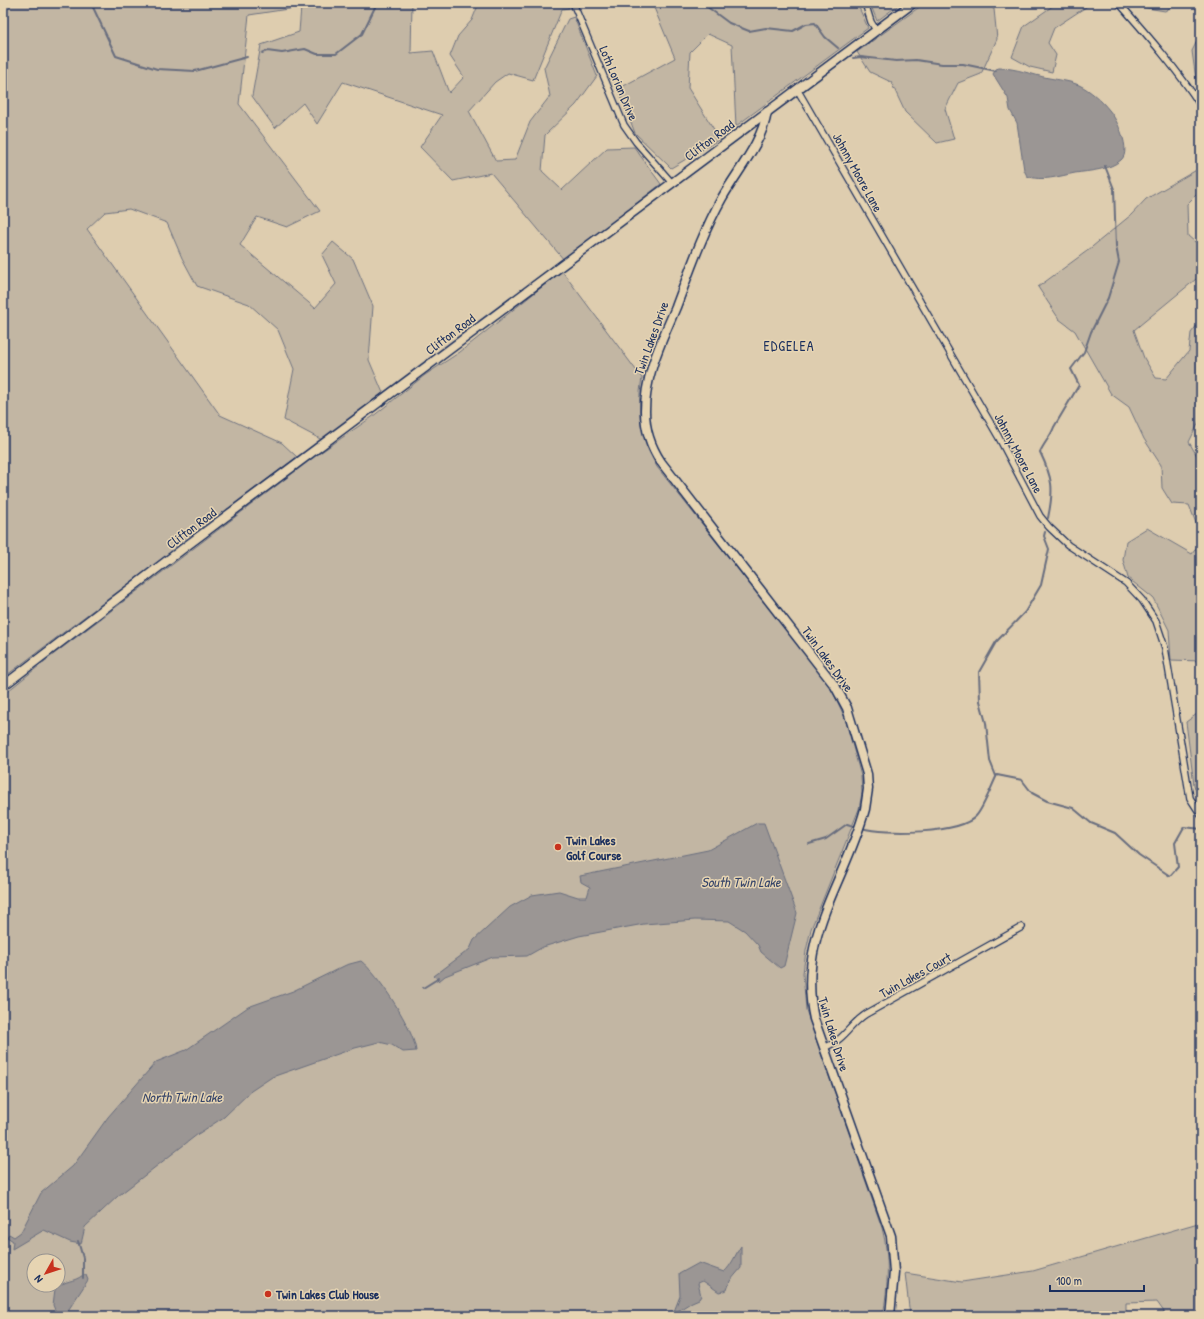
<svg xmlns="http://www.w3.org/2000/svg" width="1204" height="1319" viewBox="0 0 1204 1319" font-family="'Patrick Hand',sans-serif">
<style>
.green{fill:#c2b6a3;stroke:#6e7280;fill-rule:evenodd}
.water{fill:#9b9694;stroke:#686d7e}
.lines{fill:none;stroke-linecap:round;stroke-linejoin:round}
.stream{stroke:#686d7e;stroke-width:2}
.street-casing{stroke:#1b2f5e;stroke-width:8}
.secondary-casing{stroke:#1b2f5e;stroke-width:11}
.street{stroke:#e6d4b2;stroke-width:5.5}
.secondary{stroke:#e6d4b2;stroke-width:8}
.poi-dot{fill:#c8321e;stroke:#e6d4b2;stroke-width:1.5}
.labels{text-anchor:middle;dominant-baseline:central;stroke-width:3;stroke-linejoin:round;paint-order:stroke}
.street-label{font-size:13px;fill:#1b2f5e;stroke:#e6d4b2}
.poi-label{font-size:13px;font-weight:bold;fill:#1b2f5e;stroke:#e6d4b2;text-anchor:start}
.neighbourhood-label{font-size:14px;letter-spacing:1px;fill:#1b2f5e;stroke:#e6d4b2}
.water-label{font-size:14px;font-style:italic;fill:#354469;stroke:#e6d4b2}
</style>
<rect width="100%" height="100%" fill="#decdaf"/>
<filter id="ink" filterUnits="userSpaceOnUse"><feTurbulence type="fractalNoise" baseFrequency=".025" numOctaves="2"/><feDisplacementMap in="SourceGraphic" scale="8" xChannelSelector="R" yChannelSelector="G"/><feConvolveMatrix kernelMatrix="1 2 1 2 8 2 1 2 1" color-interpolation-filters="sRGB"/></filter>
<g filter="url(#ink)">
<g class="green">
<polygon points="3,3 412,3 411,53 433,51 449,93 464,77 450,56 458,36 472,20 479,3 566,3 569,8 562,9 533,80 508,73 495,82 469,111 496,161 515,160 530,122 550,96 544,68 568,19 574,17 597,76 576,105 545,135 542,171 562,190 607,148 634,147 661,184 564,260 491,173 453,181 420,147 442,115 343,82 317,124 303,103 275,128 252,96 261,45 299,32 301,7 249,15 239,104 320,211 287,227 257,217 240,245 315,308 336,284 322,255 333,242 353,259 373,306 369,360 383,393 322,440 284,420 294,369 278,330 249,304 197,286 182,258 167,223 129,209 105,212 87,229 220,415 282,443 297,457 3,678"/>
<polygon points="652,3 857,3 868,28 736,126 732,45 708,34 690,52 688,88 720,139 671,168 635,133 618,89 675,58"/>
<polygon points="870,3 901,3 877,21"/>
<polygon points="925,3 984,3 994,9 997,39 981,74 958,83 945,109 954,139 937,143 905,112 891,82 870,72 857,52"/>
<polygon points="1057,3 1092,3 1054,28 1048,43 1056,55 1052,72 1030,67 1012,57 1024,26"/>
<polygon points="1128,3 1177,3 1165,11 1129,5"/>
<polygon points="1201,33 1201,88 1197,87 1192,51"/>
<polygon points="1200,168 1201,190 1187,204 1188,236 1201,247 1201,275 1134,330 1144,358 1156,378 1166,379 1189,351 1191,333 1201,320 1201,418 1189,442 1201,463 1201,536 1189,505 1172,504 1162,488 1161,465 1144,439 1129,407 1111,394 1075,331 1059,319 1038,287 1087,251 1131,215 1146,199"/>
<path d="M562,271L642,378C636,410 641,438 657,467L824,678L833,692L845,718L861,776L862,793L859,809L811,929L806,951L803,973L806,1010L882,1228C890,1258 888,1285 883,1316H3V695L50,657L317,455L372,417L425,375L460,352ZM34,1261H58V1285H34Z"/>
<polygon points="1147,528 1192,554 1201,541 1201,661 1171,660 1169,630 1153,598 1128,578 1123,560 1126,541"/>
<polygon points="1201,711 1201,805 1194,785 1186,722"/>
<polygon points="1201,1219 1201,1316 1167,1316 1157,1302 1126,1303 1126,1316 910,1316 905,1273 962,1282 1033,1271 1198,1223"/>
</g>
<g class="water">
<path d="M999,68C1017,68 1032,75 1049,78C1059,80 1070,81 1079,85C1090,90 1102,101 1109,110C1117,119 1132,151 1121,160C1110,170 1089,171 1075,173C1060,176 1041,182 1027,176L1024,170L1017,123L1010,110L1008,98L993,74L996,69Z"/>
<polygon points="757,823 764,823 797,913 784,966 780,968 761,952 758,945 745,931 729,921 695,920 644,924 579,936 543,947 527,956 493,957 445,976 439,981 434,976 470,949 474,940 510,907 532,895 559,891 578,897 587,897 590,887 581,882 580,876 708,850"/>
<path d="M361,961C378,974 414,1029 416,1051L403,1052L392,1045L379,1042L355,1048L272,1077L251,1091L224,1117L198,1134L118,1196L85,1227L81,1244L70,1242L44,1230L12,1249L13,1241L7,1237L9,1234L14,1237L21,1232L41,1193L73,1166L108,1117L156,1062L186,1050L248,1007L293,991L346,965Z"/>
<path d="M741,1246V1268L730,1281L727,1290L719,1292L703,1281L698,1283L701,1296L699,1299L692,1302L673,1314L680,1296L679,1274L699,1263L724,1272C732,1265 735,1255 741,1246Z"/>
<path d="M83,1275H86L88,1280L67,1312L64,1314L57,1315L53,1305L55,1289C66,1279 73,1283 83,1275Z"/>
</g>
<g class="lines">
<g class="stream">
<polyline points="91,3 116,56 157,69 195,71 247,57"/>
<polyline points="702,3 729,23 749,31 766,28 793,31 806,24 815,23 825,37 838,48"/>
<polyline points="262,53 267,51 282,53 305,49 317,54 336,54 362,34 377,3"/>
<polyline points="853,58 861,57 896,61 916,60 942,64 963,64 996,71"/>
<path d="M1048,518C1054,489 1053,479 1040,452C1044,443 1051,436 1054,427L1079,385L1071,369L1084,352L1091,332L1108,298L1119,262L1116,246L1114,189L1105,166"/>
<polyline points="996,776 990,761 986,723 980,701 979,672 996,642 1025,612 1041,585 1049,549 1044,536 1045,532"/>
<path d="M862,828C884,835 960,834 976,816C983,809 992,785 997,775L1022,780L1032,793L1047,801L1073,808L1091,823L1115,833L1139,855L1170,876L1178,867L1175,843L1184,827L1201,829"/>
<polyline points="809,844 826,839 847,824 857,827"/>
<polyline points="423,988 439,978"/>
<polyline points="78,1241 83,1258 83,1278"/>
</g>
<g class="street-casing">
<g id="street">
<polyline points="573,3 624,125 636,142 672,183"/>
<polyline points="865,3 871,22 876,30"/>
<path d="M1119,3C1148,36 1177,69 1201,106"/>
<polyline points="797,89 998,436 1040,516 1049,527 1068,545 1126,583 1142,600 1156,621 1165,648 1190,798 1201,815"/>
<polyline points="1201,381 1201,389"/>
<path d="M824,1048C846,1039 848,1026 866,1014L1022,927"/>
</g>
</g>
<g class="secondary-casing">
<g id="secondary">
<path d="M767,112C762,143 738,170 722,198C703,232 690,270 676,307C662,341 645,373 645,411C645,430 651,447 661,462L835,686L847,708L867,774L868,789L865,809C845,883 796,937 814,1019L891,1236L894,1272L890,1316"/>
<polyline points="3,686 189,544 913,3"/>
</g>
</g>
<use href="#street" class="street"/>
<use href="#secondary" class="secondary"/>
</g>
</g>
<g class="poi-dot">
<circle cx="558" cy="847" r="4"/>
<circle cx="268" cy="1294" r="4"/>
</g>
<g class="labels">
<g class="street-label">
<text transform="translate(619 83) rotate(67)">Loth Lorian Drive</text>
<text transform="translate(709 140) rotate(-37)">Clifton Road</text>
<text transform="translate(858 172) rotate(61)">Johnny Moore Lane</text>
<text transform="translate(450 334) rotate(-37)">Clifton Road</text>
<text transform="translate(651 338) rotate(-70)">Twin Lakes Drive</text>
<text transform="translate(1019 453) rotate(62)">Johnny Moore Lane</text>
<text transform="translate(191 528) rotate(-37)">Clifton Road</text>
<text transform="translate(828 659) rotate(54)">Twin Lakes Drive</text>
<text transform="translate(915 975) rotate(-29)">Twin Lakes Court</text>
<text transform="translate(834 1034) rotate(73)">Twin Lakes Drive</text>
</g>
<g class="poi-label">
<text x="566" y="840">Twin Lakes<tspan x="566" dy="15">Golf Course</tspan></text>
<text x="276" y="1294">Twin Lakes Club House</text>
</g>
<g class="neighbourhood-label">
<text x="789" y="345">EDGELEA</text>
</g>
<g class="water-label">
<text x="741" y="881">South Twin Lake</text>
<text x="182" y="1096">North Twin Lake</text>
</g>
</g>
<rect width="1204" height="1319" fill="none" stroke="#e6d4b2" stroke-width="16"/>
<rect x="8" y="8" width="1188" height="1303" fill="none" stroke="#1b2f5e" stroke-width="1.5" filter="url(#ink)"/>
<g transform="translate(46 1273) rotate(231)"><circle r="19" fill="#e6d4b2" stroke="#959290"/>
<path d="M0-3L7 15L0 10L-7 15Z" fill="#c8321e"/>
<text y="-6" font-size="11" font-weight="bold" text-anchor="middle" fill="#1b2f5e">N</text>
</g>
<path d="M1050 1285v6h94v-6" fill="none" stroke="#1b2f5e" stroke-width="2"/>
<text x="1056" y="1285" font-size="12" fill="#1b2f5e" stroke="#e6d4b2" stroke-width="3" paint-order="stroke">100 m</text>
</svg>
